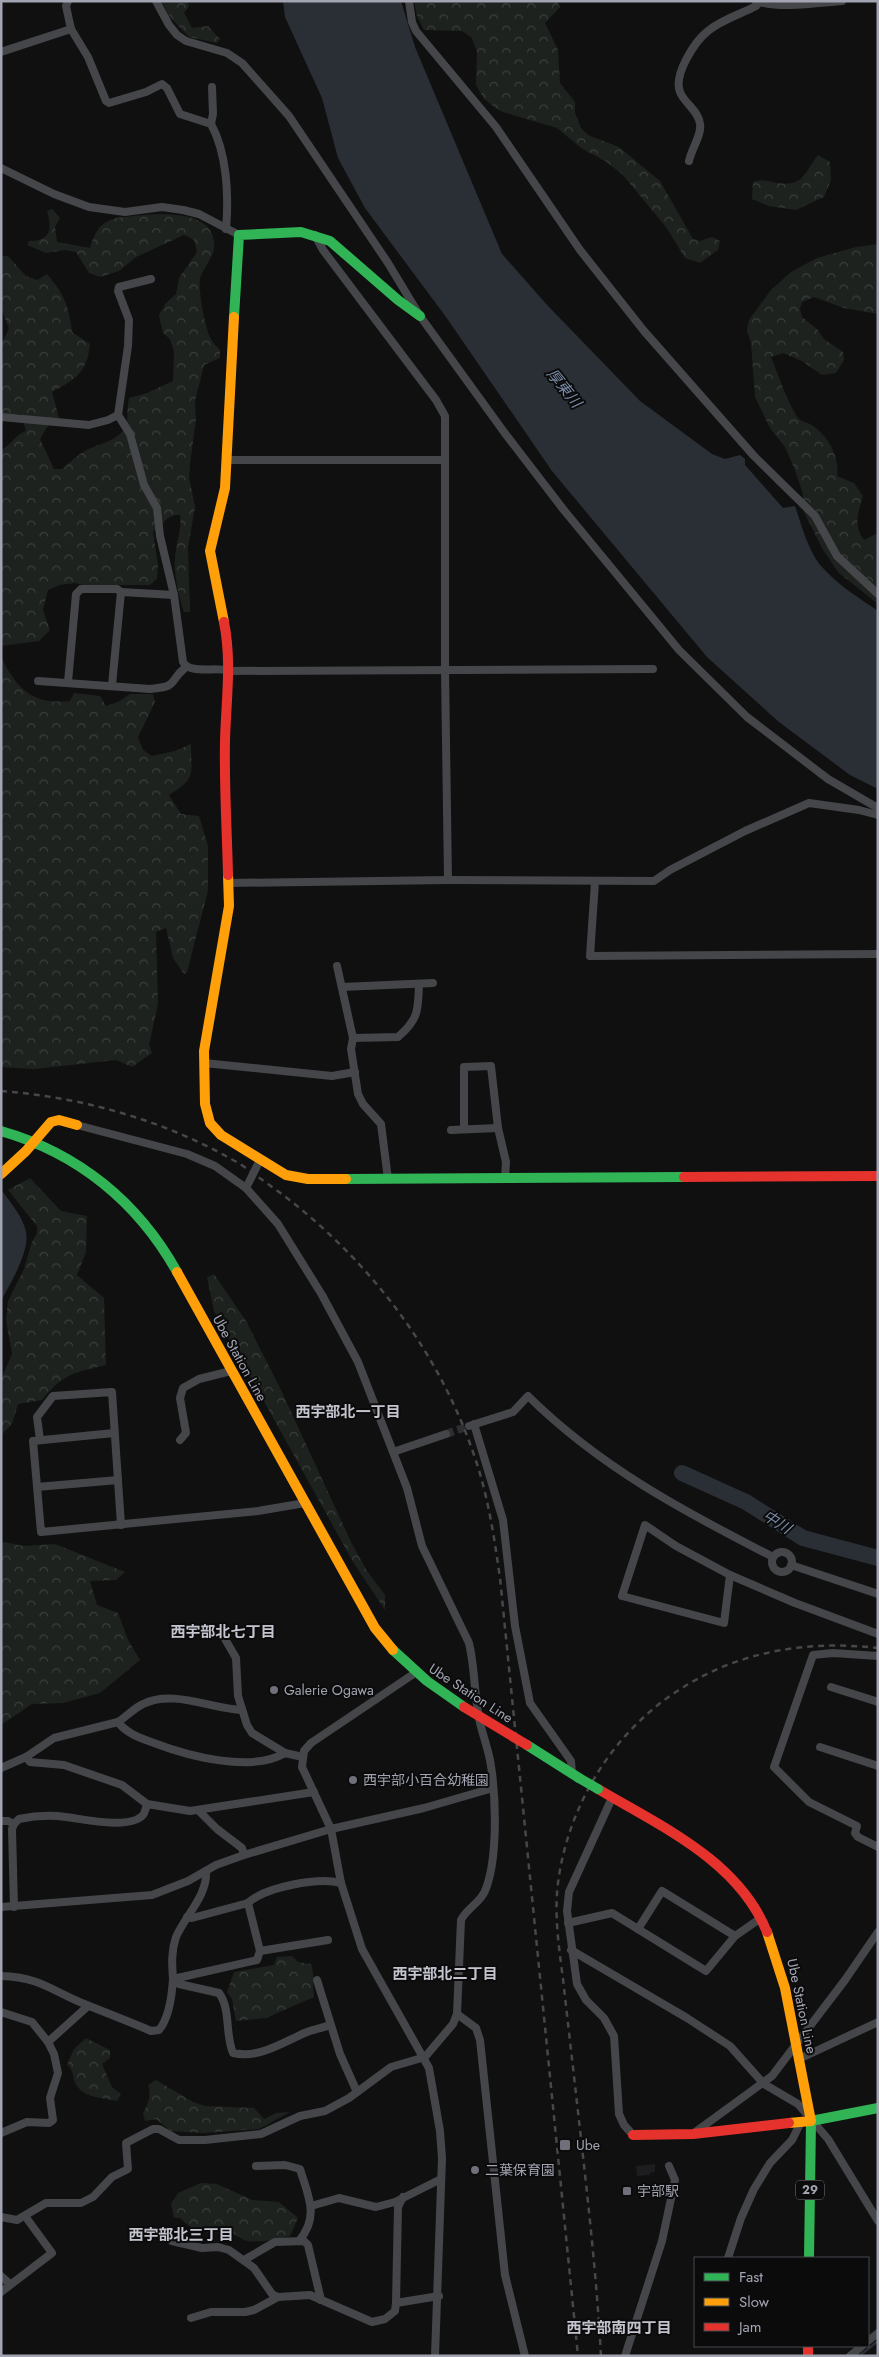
<svg xmlns="http://www.w3.org/2000/svg" width="879" height="2357" viewBox="0 0 879 2357" font-family="Jost,'Noto Sans JP',sans-serif">
<style>
.built{fill:#1d1d1f}
.forest{fill:url(#forest-crowns)}
.water{fill:#2a2f36}
.lines{fill:none;stroke-linecap:round;stroke-linejoin:round}
.stream{stroke:#2a2f36;stroke-width:2.5}
.river{stroke:#2a2f36;stroke-width:16}
.street-tunnel{stroke:#2d2e31;stroke-width:8;stroke-dasharray:8 4;stroke-linecap:butt}
.street{stroke:#454649;stroke-width:8}
.fast{stroke:#30b455;stroke-width:10}
.slow{stroke:#ff9f0a;stroke-width:10}
.jam{stroke:#e5322d;stroke-width:10}
.rail{stroke:#47474a;stroke-width:2.5;stroke-dasharray:6 5;stroke-linecap:butt}
.fast-bridge{stroke:#30b455;stroke-width:10}
.jam-bridge{stroke:#e5322d;stroke-width:10}
.poi-dot{fill:#6f7079;stroke:#0b0b0c;stroke-width:2}
.labels{text-anchor:middle;dominant-baseline:central;stroke-width:4;stroke-linejoin:round;paint-order:stroke}
.shield{fill:#0b0b0c;stroke:#757680;stroke-width:1}
.shield-label{font-size:12px;font-weight:bold;fill:#a2a4b1}
.street-label{font-size:14px;fill:#a2a4b1;stroke:#0b0b0c}
.poi-label{font-size:14px;fill:#a2a4b1;stroke:#0b0b0c;text-anchor:start}
.water-label{font-size:15px;font-style:italic;fill:#7b8da9;stroke:#0b0b0c}
.neighbourhood-label{font-size:15px;font-weight:bold;fill:#c3c4cd;stroke:#0b0b0c}
</style>
<defs>
<pattern id="forest-crowns" width="20" height="18" patternUnits="userSpaceOnUse" patternTransform="scale(1.25)"><rect width="20" height="18" fill="#1d221e"/><path d="M2 6a3 3 0 1 1 6 0M12 15a3 3 0 1 1 6 0" fill="none" stroke="#3b3f3c"/></pattern>
</defs>
<rect width="100%" height="100%" fill="#101011"/>
<polygon class="built" points="655,2164 655,2172 650,2173 650,2175 637,2176 636,2166"/>
<g class="forest">
<polygon points="161,1 187,1 189,6 184,13 192,28 208,26 220,39 217,43 189,37 170,17"/>
<polygon points="414,1 557,1 560,7 545,23 558,50 560,83 575,102 575,113 581,128 588,135 619,147 660,181 693,239 700,241 712,237 720,241 718,250 700,263 685,258 666,227 622,174 605,161 581,148 557,128 500,111 484,99 476,85 477,52 472,38 462,31 424,30 417,16"/>
<path d="M818,155L830,162L831,180L824,197L796,210L769,206L752,199L753,182C768,176 783,190 799,180C804,178 813,161 818,155Z"/>
<path d="M52,209L60,218L55,227L57,242L90,248C96,228 102,220 123,217C148,214 218,205 214,248C213,258 203,268 200,279C198,290 205,329 211,339C213,343 217,347 220,350V358L204,365L195,401L196,419L190,464L189,477L195,507L188,548L190,612H184C178,593 174,577 175,558C176,542 182,530 180,515C166,514 164,525 153,531L158,565L157,579L150,585H117L104,590L75,583L60,585L48,590L43,610L50,630L39,641L1,646V450C12,444 15,435 26,431L21,414H1V344L9,329L1,308V256H8L26,276L37,280L47,274C64,294 69,306 72,332L90,344C87,373 76,379 52,392L59,418L47,427L40,439L54,469H62C70,463 78,454 87,450C102,442 123,441 127,421C128,414 127,407 129,398L147,393L173,381L174,352L170,339L163,333L159,315L166,303L176,294L179,278L197,252L194,240L184,235L136,257L119,271L100,277L89,273L76,252L65,250L46,253L27,245L29,241C51,241 52,229 47,211Z"/>
<path d="M878,244V314L844,308L814,297L802,302L800,309L802,317L817,329L824,339L843,352L844,360L836,373L822,375L802,361L783,353L771,357C779,377 786,398 797,417C800,421 805,422 810,424C827,434 840,456 837,476L854,483L863,496C858,513 853,525 864,540L878,533V604L838,572L822,548L802,508L803,494L795,470L785,447L770,428L755,397L751,343L747,330L749,320L771,290L791,272L817,258L856,247Z"/>
<path d="M1,657C17,689 32,705 70,701L74,693L100,696L106,706L118,702L130,694H153L155,702L138,737L143,750L152,756L175,751L191,744C191,774 197,778 169,795L181,814L199,816L208,846V891L187,972L184,974L173,958L166,928L156,932L158,1004L149,1045L152,1053L132,1067L116,1060L34,1069L1,1067Z"/>
<path d="M30,1178L61,1211L87,1216L86,1252L77,1275L104,1298L106,1365C73,1373 64,1373 42,1400L18,1404L12,1424L1,1435V1379L12,1354L6,1320L8,1301L24,1269L32,1242L37,1233V1226L8,1190Z"/>
<polygon points="214,1274 246,1321 280,1388 352,1544 367,1571 385,1595 385,1610 353,1562 214,1311 207,1277"/>
<polygon points="4,1542 24,1546 55,1544 125,1572 116,1580 90,1581 97,1605 118,1613 128,1640 140,1660 100,1693 63,1703 32,1704 1,1725 1,1543"/>
<path d="M292,1956L298,1962L311,1964C315,1975 312,1986 314,1997L266,2018L236,2021L232,1999L227,1992L234,1972L274,1965L277,1957Z"/>
<path d="M86,2038L110,2050V2058L102,2064L112,2087L121,2094L117,2101C104,2098 85,2098 77,2086C72,2080 75,2070 67,2065L74,2049Z"/>
<path d="M156,2080L193,2102L205,2106L254,2108L264,2119L276,2113L290,2112L259,2129L204,2133L171,2131L156,2119L145,2121L143,2113C148,2104 152,2095 148,2085Z"/>
<path d="M201,2183L217,2184L252,2200L279,2202L298,2218L290,2236C276,2239 262,2243 248,2241C241,2240 236,2234 230,2233C206,2230 200,2238 180,2218H174L171,2204L178,2193Z"/>
</g>
<g class="water">
<path d="M283,1H401L415,47L502,254L548,306L640,401L712,454L725,459L740,455L745,459V465L783,508L795,506C801,524 809,553 822,567C838,585 859,598 878,611V789L850,775L779,722L707,657L552,471L446,317L365,208L338,158L322,98L285,17Z"/>
<path d="M2,1191C11,1203 23,1217 26,1232C30,1251 10,1284 1,1301Z"/>
</g>
<g class="lines">
<polyline class="stream" points="859,2356 878,2341"/>
<polyline class="river" points="682,1473 746,1502 803,1538 878,1558"/>
<polyline class="street-tunnel" points="446,1434 469,1426"/>
<g class="street">
<polyline points="156,1 169,25 177,35 186,41 227,53 242,63 289,116 388,263 420,316 504,432 563,509 679,650 747,717 828,779 878,808"/>
<polyline points="409,1 412,22 416,31 496,127 580,250 644,331 754,456 815,516 837,556 878,594"/>
<path d="M756,1C780,9 817,3 842,1"/>
<path d="M71,29L88,57L106,101L109,103L146,92L162,84L167,88L180,114L211,124C227,153 229,196 226,229"/>
<polyline points="1,52 71,29 66,6 68,1"/>
<polyline points="211,124 213,114 212,87"/>
<path d="M689,161C691,150 702,135 700,124C699,111 684,103 680,92C673,75 695,41 708,31C721,20 741,14 756,6L759,2"/>
<polyline points="1,168 54,194 89,207 125,212 162,207 183,210 199,214 239,235"/>
<polyline points="315,235 323,250 436,400 445,416 445,670 448,880"/>
<polyline points="118,415 128,346 129,320 118,291 119,287 151,279"/>
<path d="M1,417L89,425L108,420L118,415L130,434L144,485L157,508L160,536L174,595L183,662C191,675 216,666 229,671L653,669"/>
<polyline points="226,460 444,460"/>
<path d="M38,681L150,689C181,686 167,682 186,667"/>
<polyline points="68,682 76,594 81,589 117,589 121,592"/>
<polyline points="112,685 121,592 174,595"/>
<polyline points="595,882 590,956 878,954"/>
<polyline points="228,883 448,880 654,881 670,870 745,831 809,803 859,810 878,815"/>
<polyline points="337,966 353,1038 351,1049 358,1094 363,1104 381,1124 388,1179"/>
<polyline points="342,987 433,983"/>
<path d="M353,1038L398,1037C419,1019 418,1010 419,984"/>
<polyline points="204,1063 332,1076 355,1072"/>
<polyline points="464,1129 464,1067 491,1066 498,1128 506,1162 505,1178"/>
<polyline points="451,1130 498,1128"/>
<polyline points="246,1188 260,1160"/>
<polyline points="474,1424 503,1520 515,1626 530,1703 571,1761 572,1773"/>
<path d="M469,1426L513,1412L528,1396C600,1467 683,1511 773,1557"/>
<polyline points="114,1433 33,1441 41,1532 258,1511 305,1503"/>
<polyline points="40,1440 37,1417 53,1396 112,1392 121,1525"/>
<polyline points="180,1440 186,1433 180,1398 183,1388 199,1379 231,1371"/>
<polyline points="393,1452 446,1434"/>
<polyline points="37,1487 118,1480"/>
<polygon points="645,1525 676,1546 730,1575 724,1623 622,1596"/>
<circle cx="782" cy="1562" r="10"/>
<polyline points="791,1565 878,1594"/>
<polyline points="730,1575 795,1603 878,1634"/>
<polyline points="221,1632 236,1658 238,1696 247,1725 252,1733 285,1753"/>
<polyline points="878,1656 833,1653 813,1655 774,1767 809,1802 857,1826 855,1833 858,1837 878,1847"/>
<polyline points="415,1673 311,1743 304,1751 302,1767 331,1829 341,1883 362,1949 429,2068 440,2131 442,2158 435,2356"/>
<polyline points="831,1687 878,1702"/>
<path d="M118,1722C126,1717 134,1708 143,1704C173,1689 211,1709 242,1710"/>
<polyline points="820,1747 878,1766"/>
<polyline points="26,1757 30,1762 64,1765 122,1785 147,1804 190,1811 314,1792"/>
<path d="M1,1768L26,1757L54,1738L118,1722C127,1734 141,1738 154,1743C188,1756 251,1773 285,1753L303,1757"/>
<polyline points="612,1798 569,1892 567,1911 577,1984 586,2000 604,2018 614,2036 619,2114 624,2125 633,2135"/>
<polyline points="199,1811 217,1829 242,1848 244,1855"/>
<polyline points="1,1821 8,1821 14,1824"/>
<path d="M206,1871C208,1895 185,1916 176,1937C171,1952 172,1964 173,1979L179,1984L219,1993C231,2009 225,2035 233,2053C260,2059 283,2042 307,2032C315,2029 323,2028 330,2025"/>
<polyline points="248,1903 260,1951"/>
<polyline points="1,1907 152,1895 188,1881 216,1865 244,1855 331,1829 424,1808 493,1788"/>
<path d="M14,1907L12,1829L14,1824L19,1819C33,1816 52,1815 66,1817C83,1819 130,1830 143,1815C145,1813 146,1807 147,1804"/>
<path d="M187,1917L192,1918L248,1903C265,1887 318,1877 341,1883"/>
<polyline points="568,1923 612,1913 706,1971 735,1936 761,1918"/>
<polyline points="638,1929 662,1891 735,1936"/>
<polyline points="571,1950 687,2018 730,2046 764,2084 798,2104 828,2139 878,2221"/>
<path d="M1,1976C41,1977 53,1992 87,2005C109,2014 130,2022 151,2031L159,2030C169,2018 172,1995 173,1979L257,1960L260,1951L328,1940"/>
<polyline points="317,1980 340,2054 357,2092"/>
<polyline points="1,2012 32,2022 48,2042 54,2054 58,2073 50,2098 53,2120 49,2123 27,2122 1,2133"/>
<polyline points="457,2014 476,2028 480,2040 505,2275 525,2356"/>
<polyline points="48,2042 88,2006"/>
<polyline points="799,2059 878,2022"/>
<polyline points="694,2133 772,2076 845,1980 878,1932"/>
<path d="M256,2166L285,2165L300,2169C308,2196 320,2216 299,2241"/>
<polyline points="311,2206 339,2198 376,2207 395,2202 441,2179"/>
<path d="M1,2217L17,2220L46,2203H81L93,2197L112,2177L128,2169L126,2143L153,2129H159L179,2140H205L261,2134L300,2116L325,2111L349,2098L391,2067L425,2057L453,2024L457,2014L461,1920C467,1908 480,1903 485,1891C498,1860 496,1799 491,1766C489,1750 482,1734 479,1718C474,1693 475,1668 469,1643L422,1546L407,1488L358,1362L322,1295L278,1224L246,1188L215,1166L187,1154L77,1125"/>
<polyline points="172,2241 202,2248 218,2247 229,2250 254,2268 272,2294 278,2297"/>
<polyline points="728,2258 741,2218 754,2189 770,2163 792,2140 801,2122"/>
<polyline points="244,2260 275,2242 304,2241 308,2245 321,2300"/>
<polyline points="1,2276 10,2284"/>
<polyline points="1,2292 52,2253 25,2216"/>
<polyline points="396,2303 398,2207 403,2197"/>
<polyline points="191,2318 211,2312 245,2312 254,2310 278,2297 310,2295 372,2322 385,2319 395,2311 396,2303 439,2296"/>
<polyline points="868,2341 878,2333"/>
<polyline points="625,2356 662,2241 675,2180 669,2166"/>
<polyline points="850,2356 862,2346"/>
</g>
<g class="fast">
<polyline points="234,317 239,235 301,232 330,241 398,300 420,316"/>
<path d="M1,1131C78,1153 138,1202 177,1272"/>
<polyline points="346,1179 684,1177"/>
<polyline points="393,1650 427,1681 464,1707"/>
<polyline points="527,1745 579,1778"/>
<polyline points="809,2258 811,2121 878,2108"/>
</g>
<g class="slow">
<polyline points="224,622 210,551 225,488 234,317"/>
<polyline points="228,875 229,906 204,1051 205,1104 210,1123 221,1135 286,1175 308,1179 346,1179"/>
<polyline points="1,1174 26,1151 51,1122 59,1120 77,1125"/>
<polyline points="177,1272 375,1628 393,1650"/>
<polyline points="767,1932 785,1988 811,2121 789,2123"/>
</g>
<g class="jam">
<path d="M224,622C232,662 226,701 225,741C224,785 227,830 228,875"/>
<polyline points="684,1177 878,1176"/>
<path d="M598,1789C660,1826 738,1860 767,1932"/>
<polyline points="633,2135 693,2134 789,2123"/>
<polyline points="808,2346 808,2356"/>
</g>
<g class="rail">
<path d="M1,1091C81,1097 163,1120 233,1160C243,1165 252,1173 261,1179C358,1246 436,1343 474,1455C488,1495 494,1536 500,1578L578,2356"/>
<path d="M601,2356C596,2265 585,2175 575,2085C571,2050 567,2015 563,1979C559,1948 554,1915 558,1883C568,1805 613,1732 679,1690C738,1651 808,1640 878,1648"/>
</g>
<polyline class="fast-bridge" points="579,1778 598,1789"/>
<polyline class="jam-bridge" points="464,1707 527,1745"/>
</g>
<g class="poi-dot">
<circle cx="274" cy="1690" r="5"/>
<circle cx="353" cy="1780" r="5"/>
<rect x="559" y="2139" width="12" height="12" rx="2.5"/>
<circle cx="475" cy="2170" r="5"/>
<rect x="622" y="2186" width="10" height="10" rx="2.5"/>
</g>
<g class="labels">
<rect class="shield" x="796" y="2180.5" width="28" height="19" rx="4"/>
<g class="shield-label">
<text x="810" y="2190">29</text>
</g>
<g class="street-label">
<text transform="translate(240 1358) rotate(61)">Ube Station Line</text>
<text transform="translate(471 1693) rotate(33)">Ube Station Line</text>
<text transform="translate(802 2006) rotate(78)">Ube Station Line</text>
</g>
<g class="poi-label">
<text x="284" y="1690">Galerie Ogawa</text>
<text x="363" y="1780">西宇部小百合幼稚園</text>
<text x="576" y="2145">Ube</text>
<text x="485" y="2170">二葉保育園</text>
<text x="637" y="2191">宇部駅</text>
</g>
<g class="water-label">
<text transform="translate(564 388) rotate(51)">厚東川</text>
<text transform="translate(777 1522) rotate(32)">中川</text>
</g>
<g class="neighbourhood-label">
<text x="348" y="1412">西宇部北一丁目</text>
<text x="223" y="1632">西宇部北七丁目</text>
<text x="445" y="1974">西宇部北二丁目</text>
<text x="181" y="2235">西宇部北三丁目</text>
<text x="619" y="2328">西宇部南四丁目</text>
</g>
</g>
<rect width="879" height="2357" fill="none" stroke="#a2a4b1" stroke-width="5"/>
<rect x="694" y="2257" width="175" height="90" fill="#0b0b0c" stroke="#47484e"/>
<rect x="704" y="2273" width="25" height="8" fill="#30b455" stroke="#47484e"/>
<text x="739" y="2282" font-size="15" fill="#a2a4b1">Fast</text>
<rect x="704" y="2298" width="25" height="8" fill="#ff9f0a" stroke="#47484e"/>
<text x="739" y="2307" font-size="15" fill="#a2a4b1">Slow</text>
<rect x="704" y="2323" width="25" height="8" fill="#e5322d" stroke="#47484e"/>
<text x="739" y="2332" font-size="15" fill="#a2a4b1">Jam</text>
</svg>
